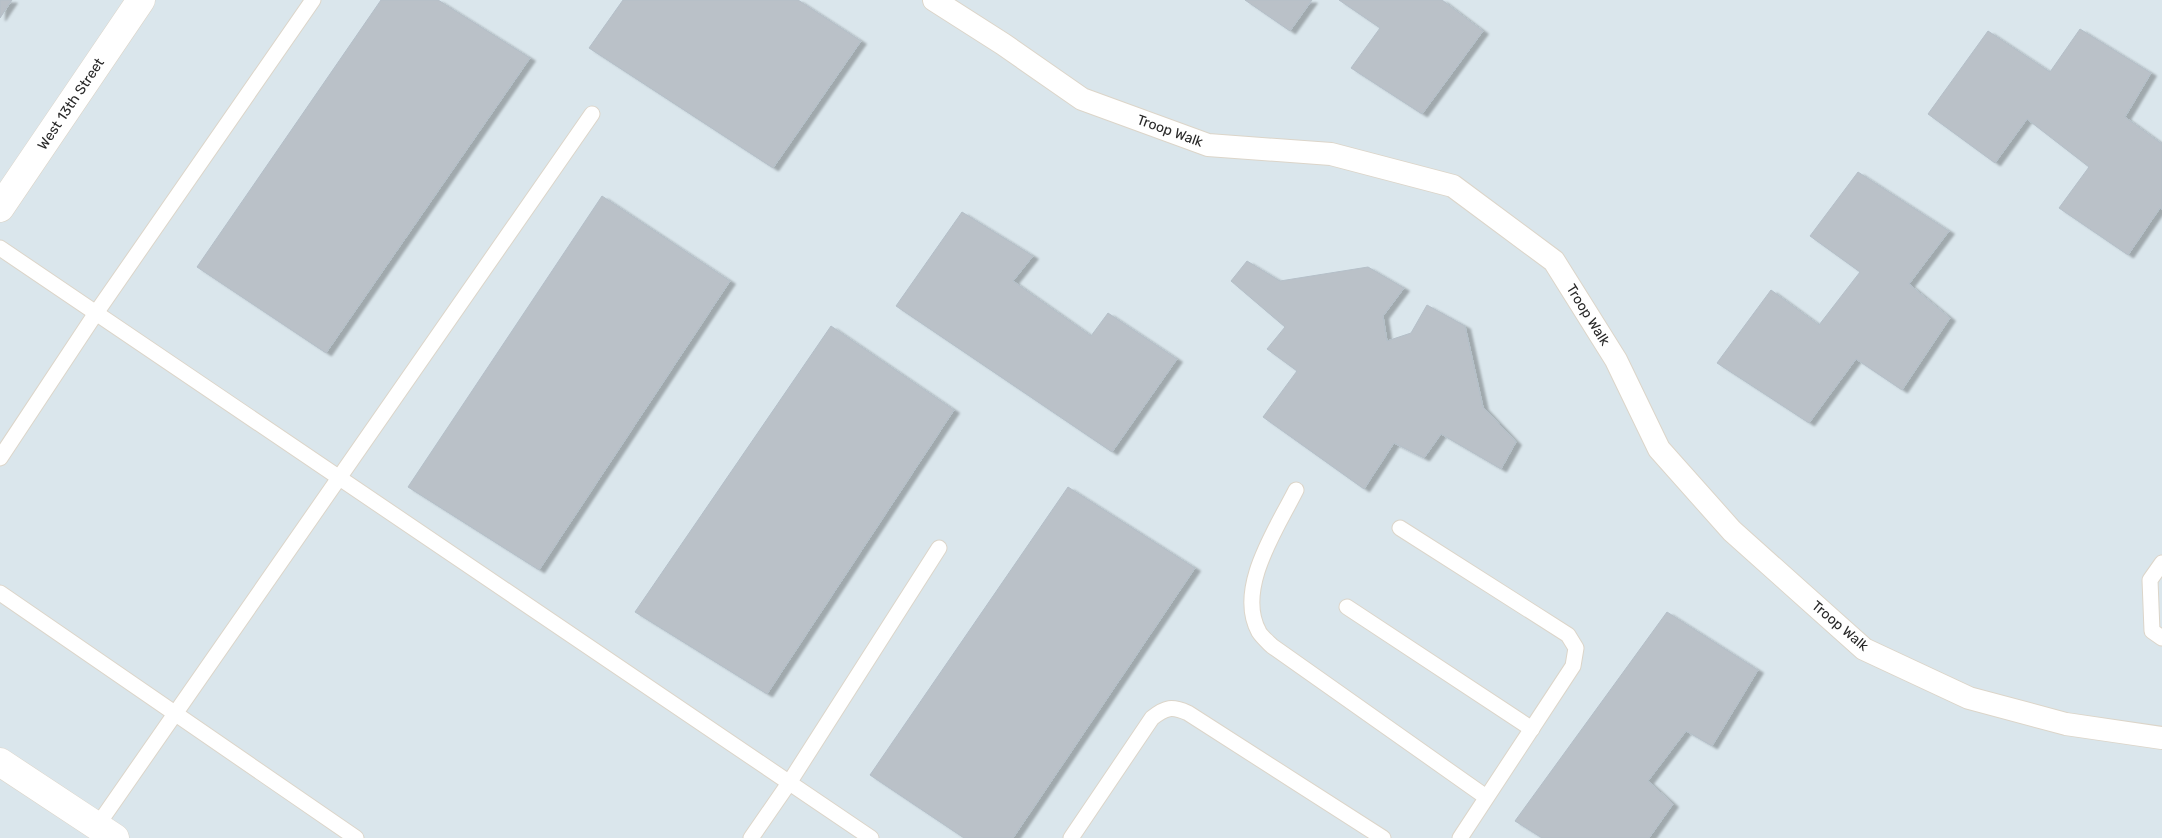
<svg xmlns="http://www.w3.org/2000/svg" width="2162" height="838" viewBox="0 0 2162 838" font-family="Rubik,sans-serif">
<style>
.building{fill:#bac1c8;stroke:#b4bfc8;filter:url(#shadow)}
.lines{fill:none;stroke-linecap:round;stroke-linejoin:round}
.service-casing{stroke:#dcd5c9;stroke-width:17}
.pedestrian-casing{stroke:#dcd5c9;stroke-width:24}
.minor-casing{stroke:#dcd5c9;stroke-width:29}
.tertiary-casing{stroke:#dcd5c9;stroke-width:29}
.service{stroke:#fff;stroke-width:15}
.pedestrian{stroke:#fff;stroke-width:22}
.minor{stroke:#fff;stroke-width:28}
.tertiary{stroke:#fff;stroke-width:28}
.labels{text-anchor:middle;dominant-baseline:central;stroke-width:4;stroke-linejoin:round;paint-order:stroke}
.street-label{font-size:14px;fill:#292929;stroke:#fff}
</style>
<defs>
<filter id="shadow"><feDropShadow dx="5.5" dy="3" stdDeviation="1" flood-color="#0004"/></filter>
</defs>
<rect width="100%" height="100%" fill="#dae6ec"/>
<g class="building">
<polygon points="0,0 12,0 0,18"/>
<polygon points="381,0 438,0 530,58 326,353 197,267"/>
<polygon points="623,0 798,0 861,41 773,168 589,48"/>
<polygon points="1245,0 1312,0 1290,31"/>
<polygon points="1339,0 1442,0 1483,31 1422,114 1351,68 1380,28"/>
<polygon points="2080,29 2151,73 2125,117 2162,144 2162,210 2160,208 2128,255 2059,208 2089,167 2027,119 1995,163 1928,114 1988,31 2050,72"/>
<polygon points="1858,172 1949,231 1909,284 1950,318 1902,390 1856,359 1809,423 1717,363 1771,290 1819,325 1860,272 1810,236"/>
<polygon points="602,196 730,281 539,570 408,487"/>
<polygon points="962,212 1033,256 1013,281 1091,336 1108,313 1177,359 1112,452 896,306"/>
<polygon points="1247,261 1280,281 1368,267 1404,288 1383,316 1387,341 1411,333 1427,305 1465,326 1483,407 1516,442 1501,469 1441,434 1424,458 1394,443 1364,489 1263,417 1297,371 1267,349 1285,327 1231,281"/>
<polygon points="831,326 954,410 767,694 635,612"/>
<polygon points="1068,487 1195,568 1013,838 964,838 870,775"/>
<polygon points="1667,612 1758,670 1712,746 1686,731 1648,781 1673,804 1649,838 1542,838 1515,821"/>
</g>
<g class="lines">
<g class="service-casing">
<g id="service">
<polyline points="0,248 871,838"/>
<polyline points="0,458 96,313 313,0"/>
<path d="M1296,490C1277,528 1235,589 1259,632C1262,637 1268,642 1272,646L1486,797"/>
<polyline points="1400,528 1568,635 1576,648 1573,666 1460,838"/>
<polyline points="2162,563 2150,580 2152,631 2162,638"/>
<polyline points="0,593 356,838"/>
<polyline points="1347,607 1532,729"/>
<polyline points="97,826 592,114"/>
<polyline points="751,838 789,783 939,548"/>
<path d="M1071,838L1152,718C1166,707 1172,706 1188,713L1383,838"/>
</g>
</g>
<g class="pedestrian-casing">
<polyline id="pedestrian" points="934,0 1003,44 1082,99 1208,145 1331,154 1453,186 1554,261 1616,360 1659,449 1732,531 1864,649 1969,698 2066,724 2162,738"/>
</g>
<g class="minor-casing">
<polyline id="minor" points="0,208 141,0"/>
</g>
<g class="tertiary-casing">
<polyline id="tertiary" points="0,762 115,838"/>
</g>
<use href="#service" class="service"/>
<use href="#pedestrian" class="pedestrian"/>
<use href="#minor" class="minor"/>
<use href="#tertiary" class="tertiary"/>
</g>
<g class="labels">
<g class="street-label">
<text transform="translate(71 104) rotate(-56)">West 13th Street</text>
<text transform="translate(1170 131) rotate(20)">Troop Walk</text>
<text transform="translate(1588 315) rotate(58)">Troop Walk</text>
<text transform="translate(1840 626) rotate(40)">Troop Walk</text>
</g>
</g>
</svg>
